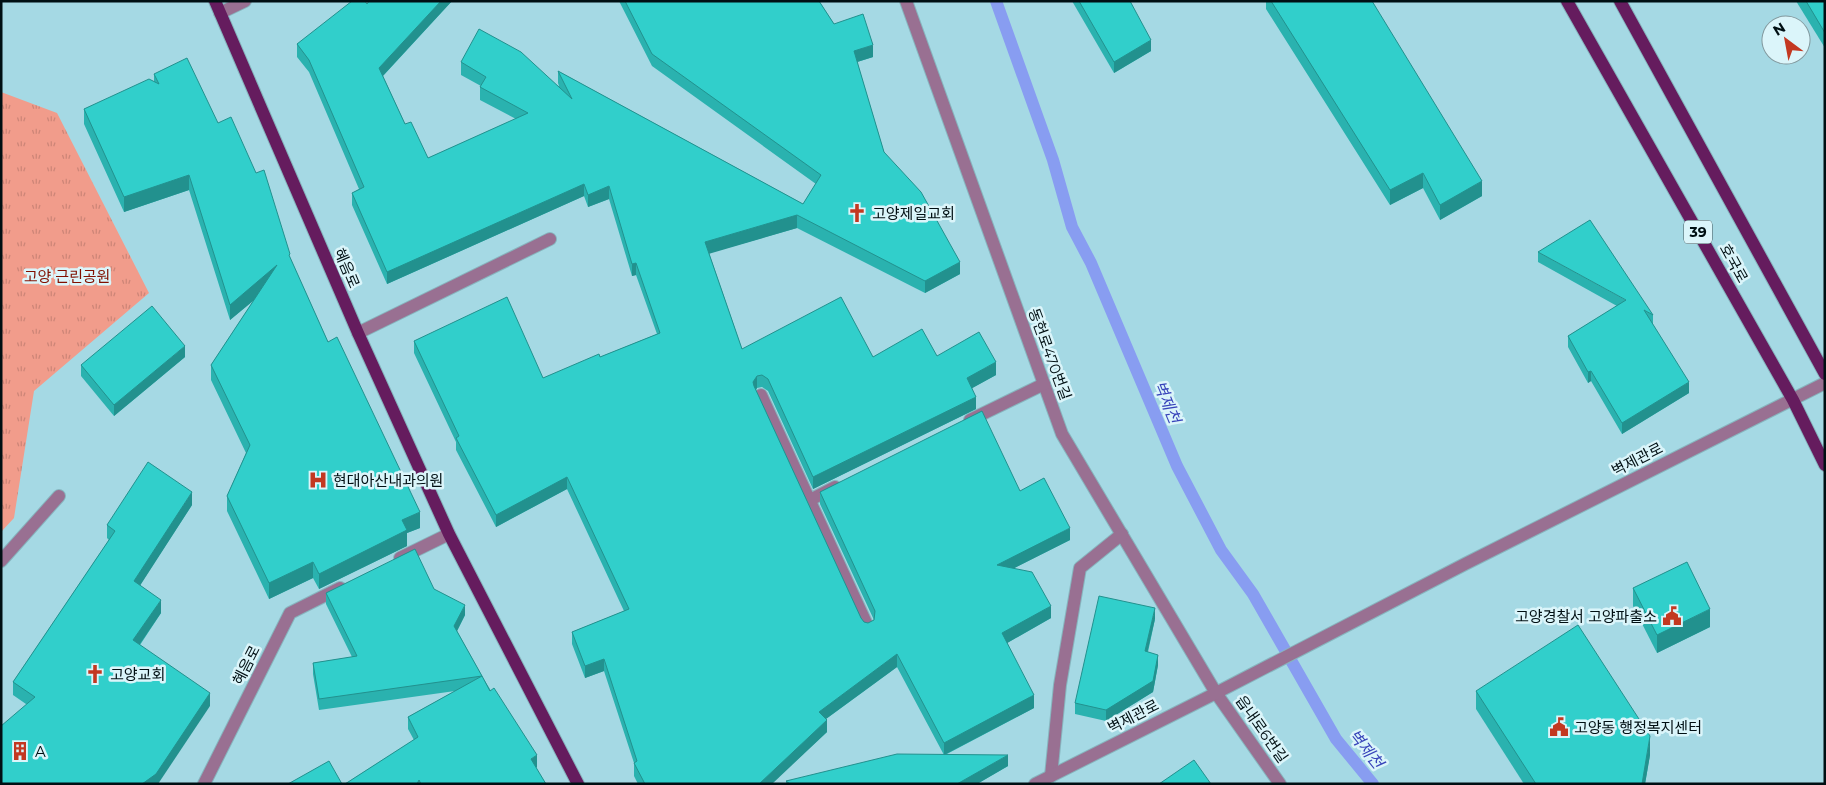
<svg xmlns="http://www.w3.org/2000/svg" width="1826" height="785" viewBox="0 0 1826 785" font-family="Montserrat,'Noto Sans KR',sans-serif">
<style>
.park{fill:url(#park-tufts)}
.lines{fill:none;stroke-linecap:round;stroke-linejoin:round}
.stream{stroke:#889df1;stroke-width:12}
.minor-casing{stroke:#87b5be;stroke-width:14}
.major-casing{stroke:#87b5be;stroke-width:14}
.minor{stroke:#997092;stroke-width:12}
.major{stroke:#651c5e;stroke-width:12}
.wall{fill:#2ab2af}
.shaded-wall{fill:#22918e}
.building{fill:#31cfcb;stroke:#22918e}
.labels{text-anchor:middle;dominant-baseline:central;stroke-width:5;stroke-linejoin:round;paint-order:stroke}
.shield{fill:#dbf5fa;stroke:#425458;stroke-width:1}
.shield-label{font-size:14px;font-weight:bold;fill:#000f13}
.poi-label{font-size:15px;fill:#000f13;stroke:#dbf5fa;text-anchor:start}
.street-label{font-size:15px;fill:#000f13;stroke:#dbf5fa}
.park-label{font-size:15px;fill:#811000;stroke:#dbf5fa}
.water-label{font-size:16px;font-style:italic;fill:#3743ba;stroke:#dbf5fa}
</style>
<defs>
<pattern id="park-tufts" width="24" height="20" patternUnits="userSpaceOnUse" patternTransform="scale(1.25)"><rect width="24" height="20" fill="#f19c8b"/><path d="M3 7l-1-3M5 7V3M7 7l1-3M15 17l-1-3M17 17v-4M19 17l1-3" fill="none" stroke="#cd8577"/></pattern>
</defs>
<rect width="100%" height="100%" fill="#a5d9e4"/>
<polygon class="park" points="1,92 57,113 149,293 34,391 14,518 1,532"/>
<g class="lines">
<polyline class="stream" points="996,1 1053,160 1072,227 1091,263 1177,466 1221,550 1253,594 1336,739 1373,784"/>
<g class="minor-casing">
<g id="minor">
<polyline points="906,1 1062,434 1216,693 1280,784"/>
<polyline points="220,13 245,1"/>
<polyline points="358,333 550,239"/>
<polyline points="761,395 868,627"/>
<polyline points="970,420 1044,384"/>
<polyline points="810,500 835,487"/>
<polyline points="400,558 449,534"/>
<polyline points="1,561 59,496"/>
<polyline points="1051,776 1060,685 1080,568 1122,534"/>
<polyline points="204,784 290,613 340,588"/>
<polyline points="1035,784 1216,693 1465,564 1825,383"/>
</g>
</g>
<g class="major-casing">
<g id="major">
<polyline points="215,1 358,333 449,534 578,784"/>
<polyline points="1567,1 1793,400 1825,465"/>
<polyline points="1620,1 1825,374"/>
</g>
</g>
<use href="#minor" class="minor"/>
<use href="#major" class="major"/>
</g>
<g class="wall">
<polygon points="369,1 452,1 383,76 405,124 428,158 516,119 480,100 480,87 481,86 461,75 461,62 559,86 558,83 558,71 803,204 816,184 652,66 619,1 819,1 834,24 873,57 857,62 884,152 960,274 925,293 797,228 709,253 742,349 873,357 937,356 996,375 972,388 976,409 813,489 768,391 762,387 757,388 756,390 861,618 864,622 868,623 874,620 820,504 820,492 1020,491 1070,540 1014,568 1051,618 1007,643 1034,708 945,755 1008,766 977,784 786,784 786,781 944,755 897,667 826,719 827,732 772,783 778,784 638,784 634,776 634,763 604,671 585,678 572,644 572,632 624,611 567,489 496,527 456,450 456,442 414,353 414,341 543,378 600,357 657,334 636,275 632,276 609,199 588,207 584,196 387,284 352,205 352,193 359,189 309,72 297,57 297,44 367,4"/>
<polygon points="1072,1 1130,1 1151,51 1114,73"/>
<polygon points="1266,1 1372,1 1482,196 1440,220 1423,188 1390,205 1266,9"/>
<polygon points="1796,1 1825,1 1825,48"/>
<polygon points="154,74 218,123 290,258 328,342 420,528 407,533 407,546 319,589 313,578 269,599 227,511 227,496 246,453 211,380 211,365 254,300 230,320 189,190 124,212 84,124 84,109 154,82"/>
<polygon points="1538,252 1653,315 1653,325 1689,393 1622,434 1591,381 1588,383 1568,347 1568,336 1617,306 1538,262"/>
<polygon points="185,357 114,416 81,376 81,365"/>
<polygon points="192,505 140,585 161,613 140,645 210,706 26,704 13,695 13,682 109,540 107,538 107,525"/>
<polygon points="1633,588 1710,627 1657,653 1633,606"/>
<polygon points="434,589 465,615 457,631 482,676 537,767 536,768 546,784 345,784 414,740 408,729 408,717 455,691 319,710 313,674 313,663 352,657 326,604 326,593"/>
<polygon points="1155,619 1148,652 1158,665 1153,692 1106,721 1075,714 1075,703"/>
<polygon points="1476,691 1650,755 1645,784 1524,784 1476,709"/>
</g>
<g class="shaded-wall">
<polygon points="441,1 452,1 379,80 379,68"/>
<polygon points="1151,40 1151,51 1114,73 1114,62"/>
<polygon points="873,45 873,57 854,63 854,51"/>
<polygon points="1423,173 1423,188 1390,205 1390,190"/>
<polygon points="189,175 189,190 124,212 124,197"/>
<polygon points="1482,181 1482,196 1440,220 1440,205"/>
<polygon points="584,184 584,196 387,284 387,272"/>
<polygon points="609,186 609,199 588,207 588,195"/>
<polygon points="797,215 797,228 705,255 705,242"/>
<polygon points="960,262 960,274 925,293 925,281"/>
<polygon points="636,263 636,275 632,276 632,264"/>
<polygon points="277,265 277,281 230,320 230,305"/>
<polygon points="185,346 185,357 114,416 114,405"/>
<polygon points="996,362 996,375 967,391 967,378"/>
<polygon points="1591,371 1591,381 1588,383 1588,372"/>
<polygon points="757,376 757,388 753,394 753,382"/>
<polygon points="1689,382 1689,393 1622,434 1622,423"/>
<polygon points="976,397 976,409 813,489 813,477"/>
<polygon points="567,477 567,489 496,527 496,515"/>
<polygon points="192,492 192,505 134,595 134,581"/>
<polygon points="420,512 420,528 407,533 407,546 319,589 319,574 402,520"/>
<polygon points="1070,528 1070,540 997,577 997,565"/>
<polygon points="313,562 313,578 269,599 269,583"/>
<polygon points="161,600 161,613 133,654 133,640"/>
<polygon points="465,605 465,615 454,637 454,626"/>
<polygon points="1051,606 1051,618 1002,646 1002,633"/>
<polygon points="1155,608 1155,619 1145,662 1145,651"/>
<polygon points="1710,609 1710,627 1657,653 1657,635"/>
<polygon points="897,654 897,667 819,724 819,712"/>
<polygon points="1158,655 1158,665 1153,692 1106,721 1106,710"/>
<polygon points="604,659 604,671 585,678 585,666"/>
<polygon points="210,693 210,706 158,784 142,784"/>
<polygon points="1034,695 1034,708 944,755 944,743"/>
<polygon points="827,720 827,732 772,784 759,784"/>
<polygon points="1650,736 1650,755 1645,784 1642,784"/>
<polygon points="537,755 537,767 531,771 531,759"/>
<polygon points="1008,755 1008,766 977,784 957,784"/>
</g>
<g class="building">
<polygon points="352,1 365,1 367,4 369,1 441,1 379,68 405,124 411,122 428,158 528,113 480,87 486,77 461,62 479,29 521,52 572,99 558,71 803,204 821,175 652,54 625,1 819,1 834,24 863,14 873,45 854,51 884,152 921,192 960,262 925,281 797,215 705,242 742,349 841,297 873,357 922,329 937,356 979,332 996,362 967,378 976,397 813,477 768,379 762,375 757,376 753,382 754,386 861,618 864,622 868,623 874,620 875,611 820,492 982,411 1020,491 1044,478 1070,528 997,565 1032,572 1051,606 1002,633 1034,695 944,743 897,654 819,712 827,720 759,784 645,784 634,763 637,761 604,659 585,666 572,632 629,609 567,477 496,515 456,438 459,436 414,341 507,297 543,378 599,354 600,357 660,333 636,263 632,264 609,186 588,195 584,184 387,272 352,193 364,187 309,60 297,44"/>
<polygon points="1079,1 1130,1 1151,40 1114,62"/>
<polygon points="1271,1 1372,1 1482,181 1440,205 1423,173 1390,190"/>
<polygon points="1806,1 1825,1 1825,33"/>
<polygon points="187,58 218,123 231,117 256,173 264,170 290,254 289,255 328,342 337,337 420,512 402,520 407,530 319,574 313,562 269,583 227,496 250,445 211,365 277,265 230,305 189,175 124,197 84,109 149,79 159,84 154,74"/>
<polygon points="1590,220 1653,315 1644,310 1689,382 1622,423 1591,371 1588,372 1568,336 1626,300 1538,252"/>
<polygon points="152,306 185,346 114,405 81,365"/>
<polygon points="148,462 192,492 134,581 161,600 133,640 210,693 156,774 142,784 1,784 1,726 35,697 13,682 115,531 107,525"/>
<polygon points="415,549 434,589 465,605 454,626 482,676 319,699 313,663 357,656 326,593"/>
<polygon points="1687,562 1710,609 1657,635 1633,588"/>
<polygon points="1099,596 1155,608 1145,651 1158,655 1153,681 1106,710 1075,703"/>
<polygon points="1578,625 1650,736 1642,784 1536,784 1476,691"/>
<polygon points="482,676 490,691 494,688 537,755 531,759 546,784 421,784 419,780 417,784 345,784 418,737 408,717"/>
<polygon points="897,754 1008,755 957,784 790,784 786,781"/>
<polygon points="1194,760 1211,784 1159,784"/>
<polygon points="329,761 342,784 288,784"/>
</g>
<defs>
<g id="church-bare" transform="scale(1.5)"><path d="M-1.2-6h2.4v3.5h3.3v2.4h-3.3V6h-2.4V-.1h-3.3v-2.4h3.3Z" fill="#c33821" stroke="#dbf5fa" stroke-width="2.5" paint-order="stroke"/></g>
<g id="hospital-bare" transform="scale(1.5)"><path d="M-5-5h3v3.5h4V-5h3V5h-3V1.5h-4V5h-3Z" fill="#c33821" stroke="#dbf5fa" stroke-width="2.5" paint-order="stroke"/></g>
<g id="civic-bare" transform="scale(1.5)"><path d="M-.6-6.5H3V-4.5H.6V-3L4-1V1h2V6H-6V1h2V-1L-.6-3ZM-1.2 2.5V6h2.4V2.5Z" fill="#c33821" stroke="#dbf5fa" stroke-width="2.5" paint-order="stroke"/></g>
<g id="building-bare" transform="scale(1.5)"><path d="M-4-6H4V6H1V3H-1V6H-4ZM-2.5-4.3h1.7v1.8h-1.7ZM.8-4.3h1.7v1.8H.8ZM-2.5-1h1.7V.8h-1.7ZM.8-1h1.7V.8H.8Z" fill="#c33821" stroke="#dbf5fa" stroke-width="2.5" paint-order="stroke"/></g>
</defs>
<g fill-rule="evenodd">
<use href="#church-bare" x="857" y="213"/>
<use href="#hospital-bare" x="318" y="480"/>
<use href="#civic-bare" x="1672" y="616"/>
<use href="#church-bare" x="95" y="674"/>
<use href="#civic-bare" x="1559" y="727"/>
<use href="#building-bare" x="20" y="751"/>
</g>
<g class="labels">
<rect class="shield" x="1684" y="220.5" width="28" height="23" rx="4"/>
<g class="shield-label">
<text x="1698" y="232">39</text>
</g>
<g class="poi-label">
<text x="872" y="213">고양제일교회</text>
<text x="333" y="480">현대아산내과의원</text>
<text x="1657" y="616" text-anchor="end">고양경찰서 고양파출소</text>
<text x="110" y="674">고양교회</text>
<text x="1574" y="727">고양동 행정복지센터</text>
<text x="35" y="751">A</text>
</g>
<g class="street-label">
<text transform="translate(1734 263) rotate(61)">호국로</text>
<text transform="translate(347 268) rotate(67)">혜음로</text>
<text transform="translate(1050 354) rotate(70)">동헌로470번길</text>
<text transform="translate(1637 459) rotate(-27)">벽제관로</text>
<text transform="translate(246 665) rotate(-63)">혜음로</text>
<text transform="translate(1133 716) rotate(-27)">벽제관로</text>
<text transform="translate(1262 729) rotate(55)">읍내로6번길</text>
</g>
<g class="park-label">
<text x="67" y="276">고양 근린공원</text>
</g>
<g class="water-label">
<text transform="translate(1167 402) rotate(67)">벽제천</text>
<text transform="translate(1366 749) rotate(51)">벽제천</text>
</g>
</g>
<rect width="1826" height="785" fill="none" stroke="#000f13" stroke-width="5"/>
<g transform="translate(1786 40) rotate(328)"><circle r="24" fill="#dbf5fa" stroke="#83999e"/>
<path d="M0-4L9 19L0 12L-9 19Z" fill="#c33821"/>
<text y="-8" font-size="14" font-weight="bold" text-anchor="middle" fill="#000f13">N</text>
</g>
</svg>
